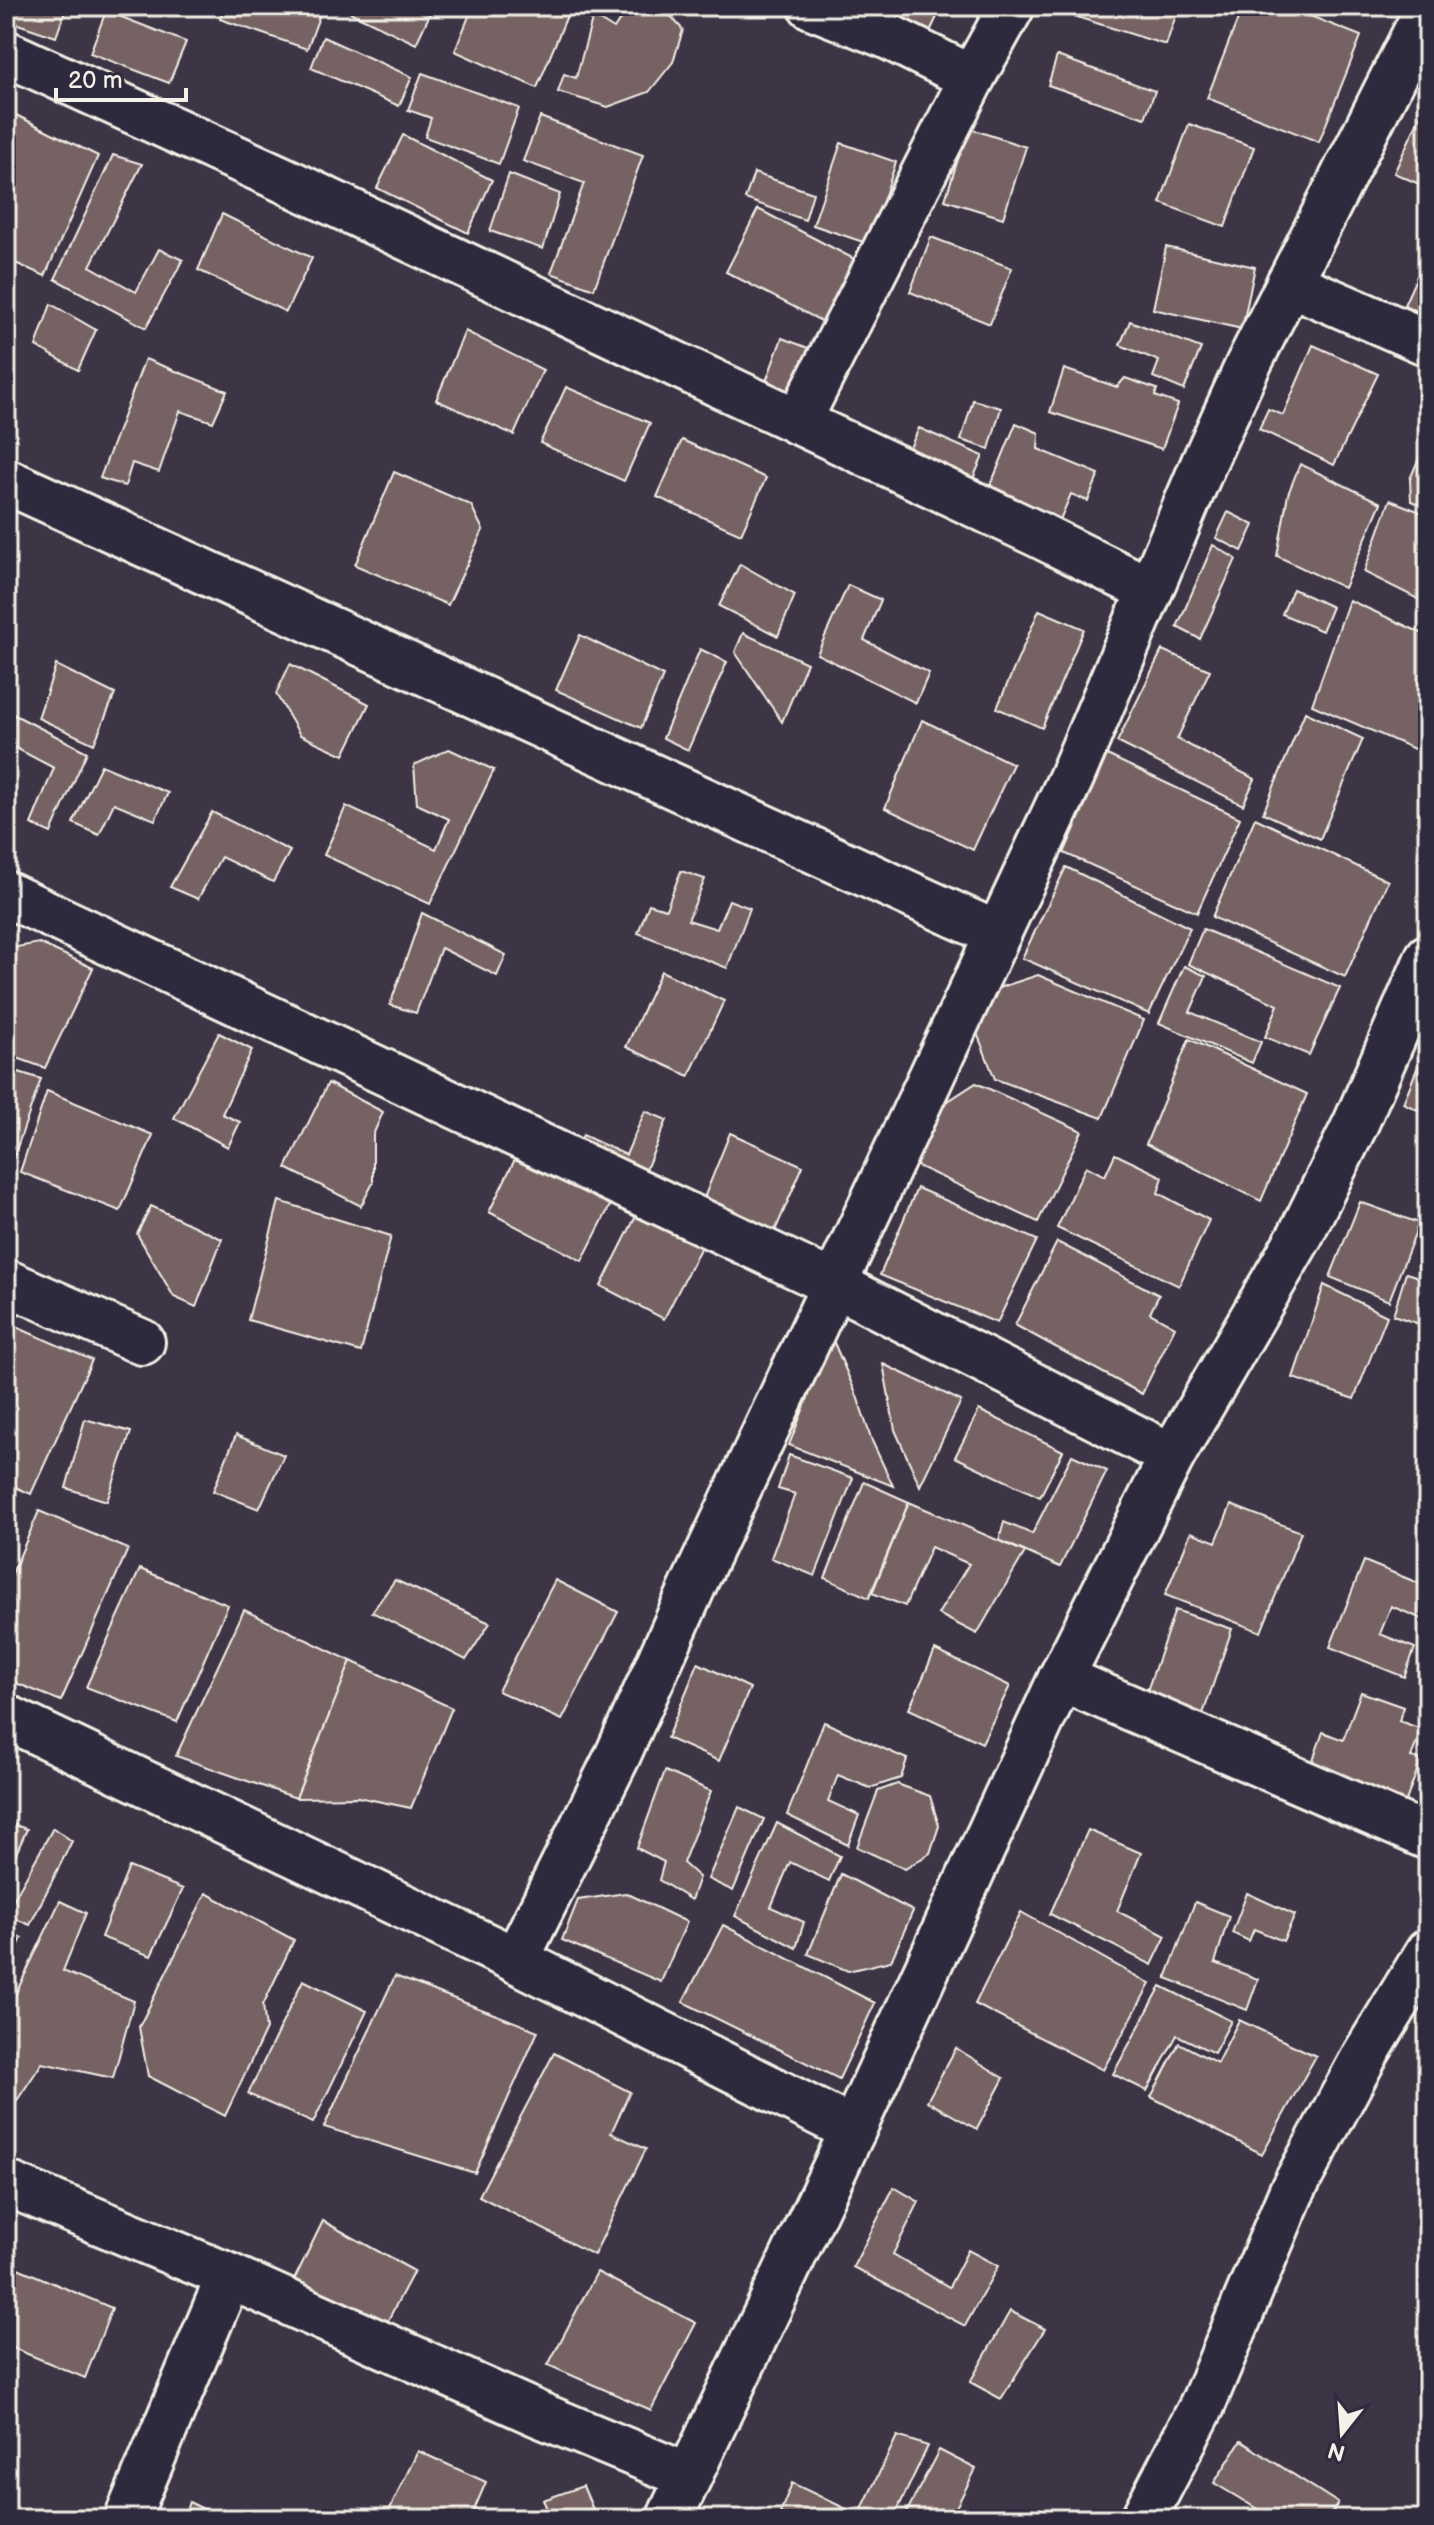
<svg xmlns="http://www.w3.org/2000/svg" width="1434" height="2525" viewBox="0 0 1434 2525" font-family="'Balsamiq Sans',sans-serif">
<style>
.building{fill:#766264;stroke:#f4f1e8;stroke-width:2}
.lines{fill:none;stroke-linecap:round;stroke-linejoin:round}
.street-casing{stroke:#f4f1e8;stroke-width:50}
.street{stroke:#2f2a3d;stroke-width:44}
</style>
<rect width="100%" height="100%" fill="#3d3545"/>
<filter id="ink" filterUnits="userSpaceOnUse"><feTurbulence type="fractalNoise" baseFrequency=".0125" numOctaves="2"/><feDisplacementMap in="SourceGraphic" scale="16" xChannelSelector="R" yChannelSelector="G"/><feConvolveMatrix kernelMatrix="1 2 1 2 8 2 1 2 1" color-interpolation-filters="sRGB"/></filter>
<g filter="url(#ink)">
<g class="building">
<polygon points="6,6 67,6 56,37 6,20"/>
<polygon points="224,6 323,6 307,49 220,19"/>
<polygon points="337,6 413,6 430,14 416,44"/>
<polygon points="473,6 571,6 537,88 455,51"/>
<polygon points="629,6 662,6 683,30 673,62 649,92 608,107 558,92 564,74 576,78 593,16 614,29"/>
<polygon points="820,6 942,6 921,51"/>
<polygon points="1059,6 1179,6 1166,45 1058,11"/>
<polygon points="1243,6 1285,6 1361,36 1319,142 1207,98"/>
<polygon points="106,11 186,42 169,83 90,53"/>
<polygon points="323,37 412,77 399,106 311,68"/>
<polygon points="1057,56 1155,91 1145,118 1048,85"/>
<polygon points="422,73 519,108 499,164 425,137 431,118 408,110"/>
<polygon points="1428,99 1428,188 1394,173"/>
<polygon points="10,112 98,156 45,276 6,259 6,123"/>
<polygon points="540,117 643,155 594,289 551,273 584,183 523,161"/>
<polygon points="1189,124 1254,147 1225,227 1160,203"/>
<polygon points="968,128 1026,147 1003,218 945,200"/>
<polygon points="403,135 492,180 468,233 377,188"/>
<polygon points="841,143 896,162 869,244 813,225"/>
<polygon points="113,155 142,164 90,266 136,292 159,249 183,260 146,328 55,279"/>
<polygon points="754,173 813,193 805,220 745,199"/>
<polygon points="509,174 560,194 543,249 490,231"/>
<polygon points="758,209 858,261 825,323 726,272"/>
<polygon points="222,214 312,258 286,312 198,270"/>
<polygon points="931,237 1012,268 990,324 910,292"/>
<polygon points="1166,247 1255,267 1242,329 1153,309"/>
<polygon points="1418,274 1428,280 1428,316 1404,305"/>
<polygon points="51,304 96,330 78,370 36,346"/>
<polygon points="1130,321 1201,348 1184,390 1153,377 1159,361 1120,345"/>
<polygon points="465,331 543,370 514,435 436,400"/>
<polygon points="782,338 811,349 793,397 764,387"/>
<polygon points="1313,345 1378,374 1334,465 1259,429 1268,409 1283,415"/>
<polygon points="145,359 227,391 213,422 180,411 159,472 132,463 125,486 100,478"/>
<polygon points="1064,369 1117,387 1125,378 1157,389 1155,396 1178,404 1162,449 1050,412"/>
<polygon points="566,387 650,423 624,481 540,443"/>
<polygon points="973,400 1001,408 989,449 961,440"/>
<polygon points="1016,423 1039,433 1038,449 1099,474 1088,501 1071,494 1059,522 987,494"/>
<polygon points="919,428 983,456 972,481 908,452"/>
<polygon points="1428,437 1428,508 1411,501 1410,479"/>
<polygon points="682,440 766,478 741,534 657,497"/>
<polygon points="1300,464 1381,503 1344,588 1277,556 1288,494"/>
<polygon points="394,472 471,505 483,530 448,605 355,565"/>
<polygon points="1390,500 1428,515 1428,604 1364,572"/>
<polygon points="1228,512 1254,525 1242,551 1216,538"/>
<polygon points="1213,545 1236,559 1200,639 1177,627"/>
<polygon points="740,564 795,595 778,636 719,606"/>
<polygon points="848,585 881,600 864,640 929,673 916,703 817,654"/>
<polygon points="1293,589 1332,607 1322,631 1282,614"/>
<polygon points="1349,600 1428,636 1428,755 1312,705"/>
<polygon points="1039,610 1084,629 1042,728 997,708"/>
<polygon points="743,633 807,663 782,722 735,652"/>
<polygon points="580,635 663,676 641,728 556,690"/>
<polygon points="700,649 727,662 688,750 663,738"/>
<polygon points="1162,650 1210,670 1177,739 1255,779 1243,805 1117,742"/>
<polygon points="290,664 369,704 344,755 300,735 276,694"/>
<polygon points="56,665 115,694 94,744 38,718"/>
<polygon points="9,712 87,752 51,833 31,824 54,768 6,743 6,717"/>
<polygon points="1305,712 1363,739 1320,839 1263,813"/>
<polygon points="922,720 1013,764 973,850 885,808"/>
<polygon points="449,749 494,770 430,904 324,855 346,806 436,849 449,819 417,804 414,765"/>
<polygon points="1107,755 1240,818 1197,913 1064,853"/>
<polygon points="101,765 168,793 155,820 114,803 99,835 73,823"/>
<polygon points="212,812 290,851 273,882 221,857 198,899 170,887"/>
<polygon points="1255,818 1388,881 1345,977 1212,917"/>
<polygon points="1066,867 1190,928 1149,1014 1022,958"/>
<polygon points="681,871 705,879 688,920 717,929 729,900 750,908 727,968 638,933 649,904 666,909"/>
<polygon points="422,913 506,955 497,976 441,948 416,1013 390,1005"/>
<polygon points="1203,929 1340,988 1309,1055 1265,1037 1278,1005 1188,964"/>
<polygon points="39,943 93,968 45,1068 6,1054 6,949"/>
<polygon points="1184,966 1206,976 1190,1012 1261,1042 1252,1063 1159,1023"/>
<polygon points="661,971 724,1001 689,1076 626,1047"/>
<polygon points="1038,975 1144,1020 1102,1118 995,1079 977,1033 992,990"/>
<polygon points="219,1033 252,1050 222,1114 240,1122 228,1147 174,1118"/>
<polygon points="1189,1039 1307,1094 1261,1201 1146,1144"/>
<polygon points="1428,1042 1428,1115 1403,1103"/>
<polygon points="6,1068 41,1079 6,1179"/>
<polygon points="328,1083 383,1112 373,1135 373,1183 361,1206 286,1168"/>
<polygon points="976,1083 1082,1131 1038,1222 913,1164 942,1105"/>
<polygon points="47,1091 153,1135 120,1211 20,1172"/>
<polygon points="645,1111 667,1120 641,1181 575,1151 583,1135 626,1155"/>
<polygon points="730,1133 803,1166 772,1238 700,1208"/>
<polygon points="520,1149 614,1198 582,1261 489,1212"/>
<polygon points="1115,1154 1163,1177 1158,1193 1209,1220 1179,1286 1057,1228 1086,1166 1105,1176"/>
<polygon points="917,1188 1037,1240 997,1323 880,1275"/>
<polygon points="279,1201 391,1236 361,1352 248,1320"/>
<polygon points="1360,1202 1419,1223 1389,1301 1330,1277"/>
<polygon points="642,1204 706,1237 664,1319 601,1286"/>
<polygon points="151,1206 222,1239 196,1307 174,1297 137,1234"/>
<polygon points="1057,1242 1159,1295 1150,1313 1175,1327 1142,1394 1015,1325"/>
<polygon points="1406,1273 1428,1280 1428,1327 1393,1315"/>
<polygon points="1324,1285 1387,1316 1354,1399 1293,1378"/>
<polygon points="7,1323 92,1360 31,1494 6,1483"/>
<polygon points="832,1338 857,1396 872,1441 893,1486 789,1445"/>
<polygon points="883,1364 961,1401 920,1486 895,1430"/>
<polygon points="979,1410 1063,1451 1040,1497 955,1457"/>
<polygon points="85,1419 131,1432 107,1501 66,1488"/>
<polygon points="236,1435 284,1455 259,1509 213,1491"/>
<polygon points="789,1455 853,1478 815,1576 771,1558 795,1494 778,1489"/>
<polygon points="1072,1455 1107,1471 1060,1567 999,1540 1004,1522 1032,1534"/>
<polygon points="864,1482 909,1502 869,1598 825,1578"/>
<polygon points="909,1502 1025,1552 977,1634 938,1614 969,1564 931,1547 905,1606 872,1593"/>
<polygon points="1231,1505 1301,1532 1261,1632 1165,1595 1191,1532 1216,1542"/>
<polygon points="39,1511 128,1549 61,1701 6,1679 6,1588"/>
<polygon points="1364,1561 1428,1587 1427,1621 1391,1606 1380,1634 1415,1648 1404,1677 1330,1647"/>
<polygon points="140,1569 228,1605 177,1722 86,1687"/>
<polygon points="395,1580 490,1623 466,1660 372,1612"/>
<polygon points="555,1580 618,1612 562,1720 498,1691"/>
<polygon points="244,1610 351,1661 296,1798 176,1756"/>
<polygon points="1175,1610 1232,1629 1203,1714 1146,1694"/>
<polygon points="935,1650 1010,1686 982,1743 909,1709"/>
<polygon points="351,1661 452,1708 411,1808 358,1797 296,1798"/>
<polygon points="698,1663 750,1688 719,1761 667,1738"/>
<polygon points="1361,1692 1403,1707 1399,1721 1422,1729 1411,1757 1421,1760 1403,1809 1308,1774 1323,1732 1343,1740"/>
<polygon points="824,1722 907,1759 901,1778 870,1788 838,1775 828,1801 859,1815 848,1845 787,1815"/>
<polygon points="665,1771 711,1791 683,1863 699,1877 691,1900 659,1880 664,1862 637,1848"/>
<polygon points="897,1784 930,1796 939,1826 930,1853 905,1869 857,1847 878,1791"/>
<polygon points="739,1807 764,1819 733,1891 708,1879"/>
<polygon points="6,1822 27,1829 6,1876"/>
<polygon points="777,1823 840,1856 829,1881 790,1862 771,1907 804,1922 796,1948 735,1916"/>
<polygon points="53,1828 72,1841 30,1925 6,1915 6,1913"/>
<polygon points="1088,1830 1141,1853 1117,1911 1166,1936 1152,1965 1050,1914"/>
<polygon points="129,1867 183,1889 151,1956 101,1937"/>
<polygon points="841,1874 913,1911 891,1961 848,1971 808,1954"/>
<polygon points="206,1893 294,1940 263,2005 266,2029 225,2116 148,2076 139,2027"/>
<polygon points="626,1893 687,1922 661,1982 562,1940 578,1900"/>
<polygon points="1247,1893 1295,1915 1283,1941 1254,1929 1249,1941 1232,1933"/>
<polygon points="60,1901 86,1913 63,1971 134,2001 113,2078 42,2063 6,2117 6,2014"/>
<polygon points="1195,1902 1229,1916 1215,1963 1258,1979 1247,2010 1166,1978"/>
<polygon points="1021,1912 1150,1984 1103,2070 975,2004"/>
<polygon points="723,1925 875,2003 839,2079 683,2002"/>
<polygon points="6,1930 22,1938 10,1963 6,1961"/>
<polygon points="395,1976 538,2031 475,2173 324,2127"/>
<polygon points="303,1980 367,2011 313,2123 248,2094"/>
<polygon points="1161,1986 1231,2021 1214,2053 1177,2035 1147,2091 1113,2074"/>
<polygon points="1239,2020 1316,2056 1262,2154 1151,2097 1179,2043 1217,2063"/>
<polygon points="956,2048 1004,2078 977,2129 927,2101"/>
<polygon points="554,2053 630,2092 611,2133 646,2149 594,2255 479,2196"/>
<polygon points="894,2187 919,2202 893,2254 949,2287 968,2250 998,2266 965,2326 853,2267"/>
<polygon points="323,2221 414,2271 386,2324 294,2280"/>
<polygon points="6,2263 112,2308 85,2378 6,2345"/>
<polygon points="597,2272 696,2323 651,2410 548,2365"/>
<polygon points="1010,2311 1045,2329 1001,2399 970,2382"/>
<polygon points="897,2436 928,2446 893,2519 793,2519 780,2513 792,2483 859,2515"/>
<polygon points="1241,2441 1338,2503 1328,2519 1274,2519 1214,2483"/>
<polygon points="939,2450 976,2469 950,2519 903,2519"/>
<polygon points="418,2451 486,2482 474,2510 491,2519 385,2519"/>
<polygon points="583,2486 597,2519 552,2519 543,2500"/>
<polygon points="189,2502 224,2519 183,2519"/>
</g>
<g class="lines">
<g class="street-casing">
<g id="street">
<polyline points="811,6 887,36 972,78"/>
<polyline points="6,53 282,179 1035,533 1150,590"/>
<polyline points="1289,283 1428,343"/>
<polyline points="798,422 972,78 1012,6"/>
<polyline points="6,481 997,934"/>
<polyline points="6,894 834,1284 1172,1456"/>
<polyline points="6,1282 142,1342"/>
<polyline points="1061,1678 1428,1837"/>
<polyline points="6,1717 516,1960 853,2130"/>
<polyline points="516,1960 617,1757 694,1584 1071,778 1205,460 1248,365 1428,8"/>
<polyline points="6,2183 229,2276 538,2414 688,2476"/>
<polyline points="127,2519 229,2276"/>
<polyline points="669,2519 853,2130 1061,1678 1172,1456 1301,1234 1356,1123 1428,957"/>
<polyline points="1143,2519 1202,2406 1291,2193 1365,2055 1428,1952"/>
</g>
</g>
<use href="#street" class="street"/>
</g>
</g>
<rect width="1434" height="2525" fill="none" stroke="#2f2a3d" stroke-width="32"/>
<rect x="16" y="16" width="1402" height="2493" fill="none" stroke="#f4f1e8" stroke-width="3" filter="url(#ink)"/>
<g transform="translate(1342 2433) rotate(197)" stroke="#2f2a3d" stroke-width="6" paint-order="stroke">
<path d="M0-6L14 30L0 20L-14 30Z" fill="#f4f1e8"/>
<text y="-12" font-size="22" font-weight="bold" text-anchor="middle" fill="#f4f1e8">N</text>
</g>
<path d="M56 88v12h130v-12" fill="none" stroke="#f4f1e8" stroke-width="4"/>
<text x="68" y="88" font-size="24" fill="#f4f1e8" stroke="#2f2a3d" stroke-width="6" paint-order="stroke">20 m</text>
</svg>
